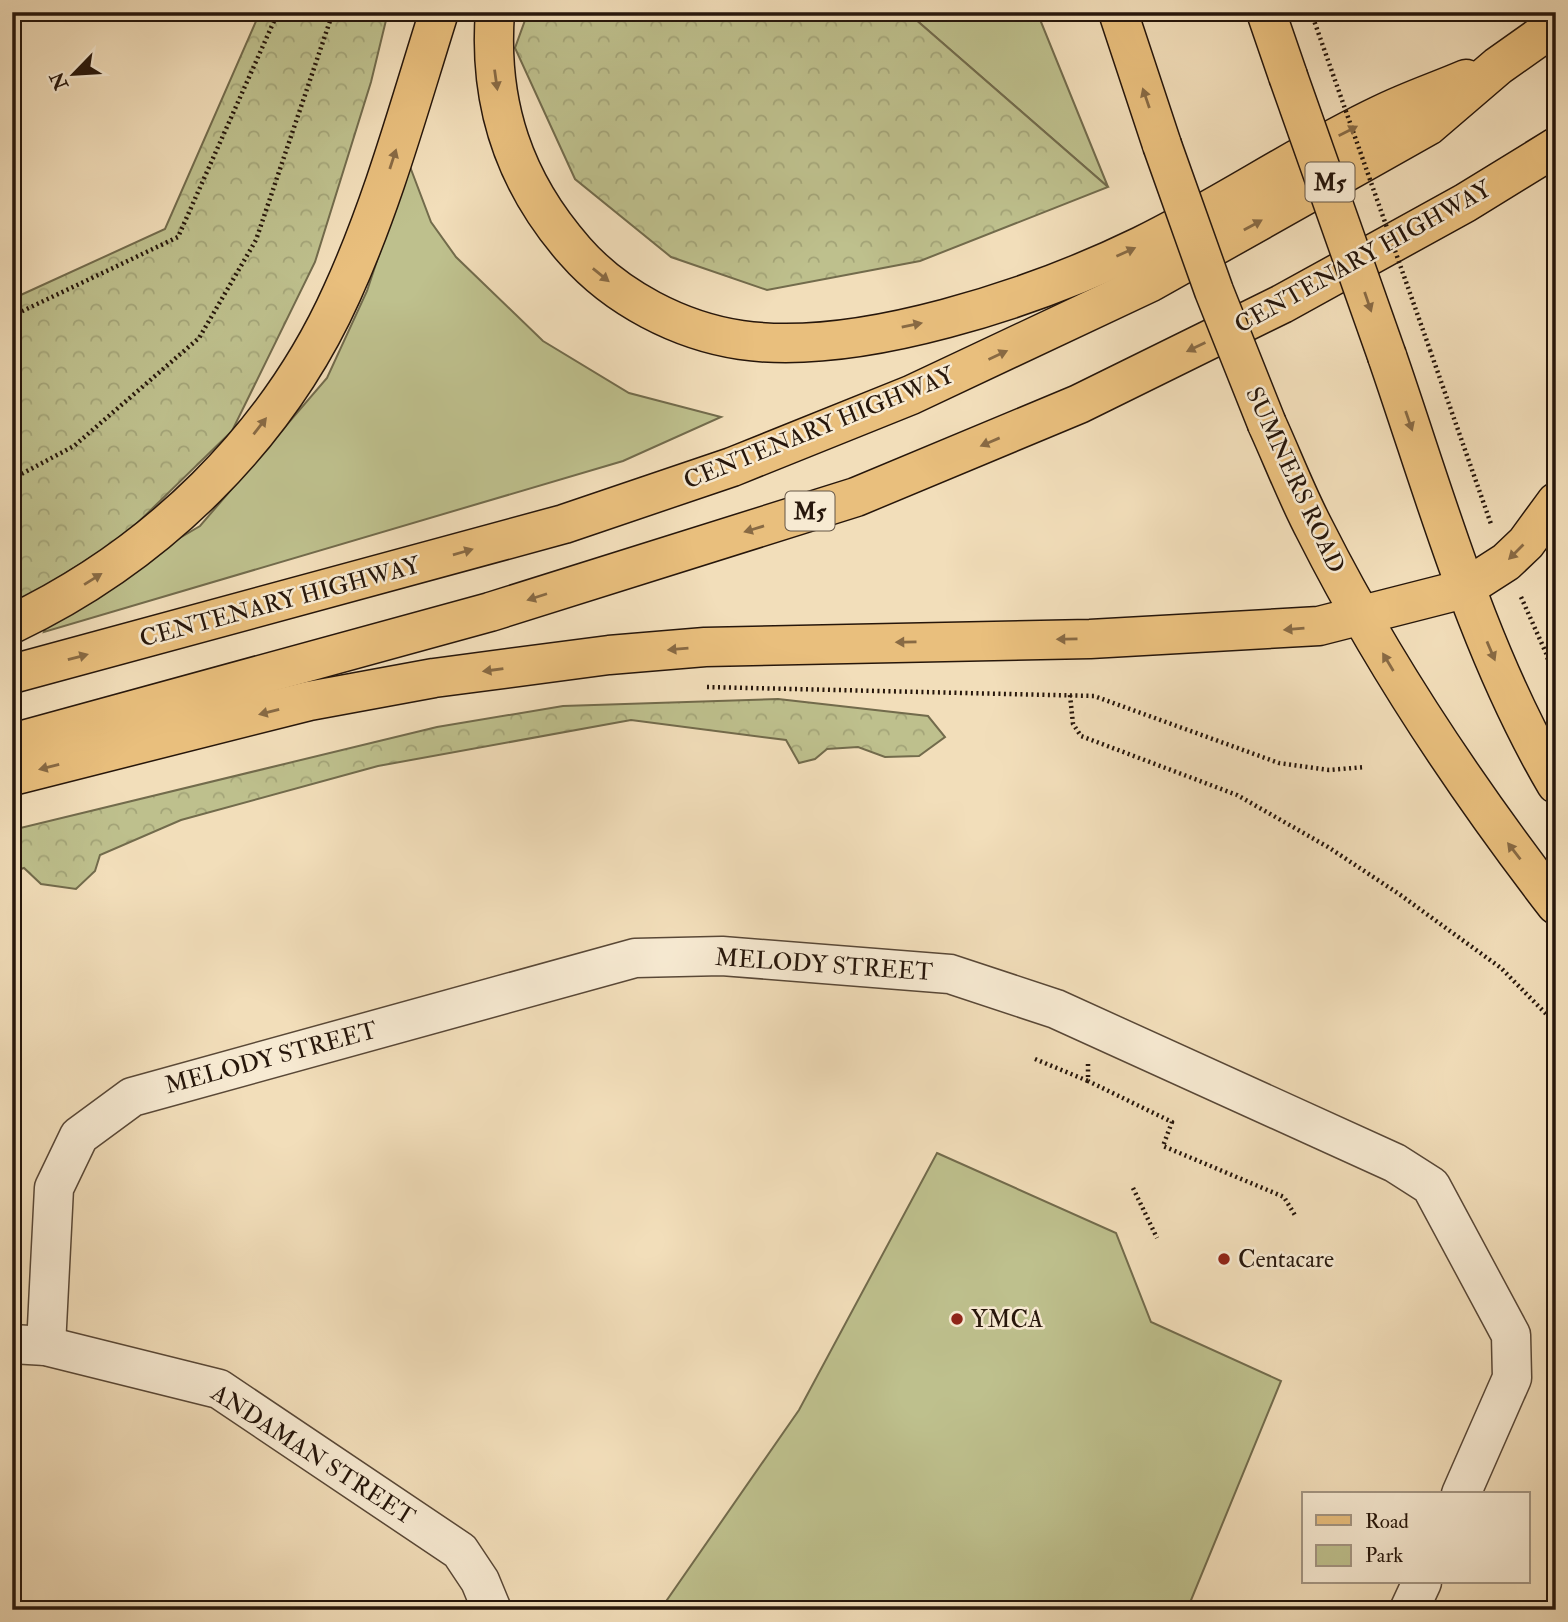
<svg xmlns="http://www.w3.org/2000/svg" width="1568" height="1622" viewBox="0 0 1568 1622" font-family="'IM FELL Double Pica',serif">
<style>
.green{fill:#bec08d;stroke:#726b4c;stroke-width:2}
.forest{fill:url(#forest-crowns);stroke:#726b4c;stroke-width:2}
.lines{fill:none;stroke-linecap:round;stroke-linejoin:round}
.minor-casing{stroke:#594837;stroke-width:41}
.major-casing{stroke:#26160b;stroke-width:41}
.highway-casing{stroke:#26160b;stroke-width:41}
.path{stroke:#26160b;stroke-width:4.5;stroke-dasharray:2 3.5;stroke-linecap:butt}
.minor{stroke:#f7ead2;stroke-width:38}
.major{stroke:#e9bf7d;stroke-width:38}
.highway{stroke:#e9bf7d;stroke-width:38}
.major-bridge-casing{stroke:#26160b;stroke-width:41;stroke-linecap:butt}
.path-bridge{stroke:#26160b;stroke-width:4.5;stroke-dasharray:2 3.5;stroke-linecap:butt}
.major-bridge{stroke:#e9bf7d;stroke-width:38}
.oneway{fill:#886a44}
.poi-dot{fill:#8f2418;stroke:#f7ead2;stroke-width:2.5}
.labels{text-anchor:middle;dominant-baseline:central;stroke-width:5;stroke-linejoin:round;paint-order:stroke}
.shield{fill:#f7ead2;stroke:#655647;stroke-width:2}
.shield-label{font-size:23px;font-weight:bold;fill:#26160b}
.street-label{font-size:24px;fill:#26160b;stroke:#f7ead2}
.poi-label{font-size:24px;fill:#26160b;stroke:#f7ead2;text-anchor:start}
</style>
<defs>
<pattern id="forest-crowns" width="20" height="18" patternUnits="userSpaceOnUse" patternTransform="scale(1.75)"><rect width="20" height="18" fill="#bec08d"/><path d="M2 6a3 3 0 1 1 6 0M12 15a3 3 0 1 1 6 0" fill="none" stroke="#a3a478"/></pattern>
</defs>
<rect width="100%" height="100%" fill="#f2deba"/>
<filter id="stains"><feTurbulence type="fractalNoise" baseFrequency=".00286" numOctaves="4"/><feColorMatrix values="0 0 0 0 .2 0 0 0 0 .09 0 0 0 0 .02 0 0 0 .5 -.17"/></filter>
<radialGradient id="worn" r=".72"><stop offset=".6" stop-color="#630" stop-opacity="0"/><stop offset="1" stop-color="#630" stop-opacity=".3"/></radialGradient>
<g class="green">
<polygon points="907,12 1037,12 1108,187"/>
<polygon points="409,164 431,222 456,257 543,341 629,393 721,417 623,461 44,632 52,613 200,526 327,378 367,291"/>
<polygon points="937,1153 1116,1233 1151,1322 1281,1381 1187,1610 660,1610 799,1410"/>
</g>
<g class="forest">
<polygon points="260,12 388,12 371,82 315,262 232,431 123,537 12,607 12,299 165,229"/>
<polygon points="528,12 907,12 1108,187 920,261 767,290 671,257 575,179 515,48"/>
<polygon points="778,699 928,716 945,737 919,756 885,757 858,747 827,749 815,759 799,763 786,740 631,720 378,766 181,820 100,855 95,871 76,889 41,884 24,868 12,872 12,830 437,727 563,706"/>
</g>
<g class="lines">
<g class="minor-casing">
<g id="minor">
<polyline points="12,1344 46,1346 219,1389 460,1551 480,1581 492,1610"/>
<polyline points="46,1346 54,1188 79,1136 132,1097 635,958 722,956 950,974 1056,1009 1395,1163 1431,1186 1511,1335 1512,1378 1461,1494"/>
<polyline points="1409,1610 1422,1582"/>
</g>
</g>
<g class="major-casing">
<g id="major">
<polyline points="1118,12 1162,145"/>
<polyline points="1266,12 1288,76"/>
<path d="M1387,356C1437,501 1478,651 1556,784"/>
<path d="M1267,424C1283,459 1297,496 1315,530C1382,663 1465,787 1556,905"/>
</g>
</g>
<g class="highway-casing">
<g id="highway">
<path d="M495,12C488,104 514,182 575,251C616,298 680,331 741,340C859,357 1036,297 1141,246C1223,206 1298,154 1380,115C1408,101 1438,91 1466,79"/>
<path d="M12,624C155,556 277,438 342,293C383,203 409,107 439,12"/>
<polyline points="12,674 564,524 732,467 911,395 1151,282 1428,126 1498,66 1556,25"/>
<polyline points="12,743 490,612 856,497 1079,404 1282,304 1465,203 1556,147"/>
<polyline points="12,776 309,701 434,678 609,655 705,647 1090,639 1319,626 1464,589 1506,562 1526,543 1556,502"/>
</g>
</g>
<g class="path">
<polyline points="12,316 178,237 278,12"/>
<polyline points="1430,350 1491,524"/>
<polyline points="12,479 74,446 199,338 256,240 333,12"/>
<polyline points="1521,597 1546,653 1556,686"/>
<polyline points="707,687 1094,696 1279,763 1329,770 1365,767"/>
<polyline points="1070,695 1073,724 1081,736 1237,795 1328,847 1399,894 1501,968 1556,1024"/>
<polyline points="1035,1059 1088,1081"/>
<polyline points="1088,1064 1088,1081 1172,1122 1163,1146 1284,1197 1296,1217"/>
<polyline points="1133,1188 1157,1238"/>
</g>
<use href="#minor" class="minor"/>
<use href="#major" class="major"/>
<use href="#highway" class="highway"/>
<g class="major-bridge-casing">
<g id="major-bridge">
<polyline points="1288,76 1387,356"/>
<polyline points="1162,145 1214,291 1267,424"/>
</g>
</g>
<polyline class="path-bridge" points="1311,12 1430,350"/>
<use href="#major-bridge" class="major-bridge"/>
</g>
<defs><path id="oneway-solid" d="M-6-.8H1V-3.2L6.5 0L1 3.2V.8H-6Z" transform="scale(1.75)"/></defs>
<g class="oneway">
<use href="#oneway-solid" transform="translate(496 80) rotate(82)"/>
<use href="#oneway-solid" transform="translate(1146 98) rotate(-109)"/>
<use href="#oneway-solid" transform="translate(1348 131) rotate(-27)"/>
<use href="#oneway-solid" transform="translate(393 159) rotate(-72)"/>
<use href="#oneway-solid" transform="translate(1253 225) rotate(-29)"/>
<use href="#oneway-solid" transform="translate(1126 252) rotate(-24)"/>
<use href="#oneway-solid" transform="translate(601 275) rotate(39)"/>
<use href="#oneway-solid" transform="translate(1368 302) rotate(71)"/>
<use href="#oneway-solid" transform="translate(912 325) rotate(-12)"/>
<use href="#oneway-solid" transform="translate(1196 347) rotate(154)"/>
<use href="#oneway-solid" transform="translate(998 355) rotate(-25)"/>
<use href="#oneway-solid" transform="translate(1409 421) rotate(71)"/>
<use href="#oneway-solid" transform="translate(260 426) rotate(-52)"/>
<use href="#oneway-solid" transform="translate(990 442) rotate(157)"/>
<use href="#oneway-solid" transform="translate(754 529) rotate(163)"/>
<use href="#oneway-solid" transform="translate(463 552) rotate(-16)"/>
<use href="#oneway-solid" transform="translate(1516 552) rotate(135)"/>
<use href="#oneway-solid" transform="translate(93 579) rotate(-32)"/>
<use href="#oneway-solid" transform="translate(537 597) rotate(162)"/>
<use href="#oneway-solid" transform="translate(1294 629) rotate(175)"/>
<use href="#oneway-solid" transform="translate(1067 639) rotate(179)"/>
<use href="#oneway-solid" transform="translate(906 642) rotate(179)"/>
<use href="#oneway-solid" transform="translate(678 649) rotate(175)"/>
<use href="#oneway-solid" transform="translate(1491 651) rotate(67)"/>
<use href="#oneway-solid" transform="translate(78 657) rotate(-15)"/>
<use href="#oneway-solid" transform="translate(1388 662) rotate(-121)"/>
<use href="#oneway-solid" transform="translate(493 670) rotate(172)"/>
<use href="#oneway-solid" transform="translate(269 712) rotate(166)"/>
<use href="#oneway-solid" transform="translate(49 767) rotate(166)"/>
<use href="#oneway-solid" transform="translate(1514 851) rotate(-128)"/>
</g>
<g class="poi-dot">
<circle cx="1224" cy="1259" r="7"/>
<circle cx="957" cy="1319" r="7"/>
</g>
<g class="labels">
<g class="shield">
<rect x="1305.5" y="162.5" width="49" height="39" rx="5"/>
<rect x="785.5" y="491.5" width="49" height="39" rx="5"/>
</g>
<g class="shield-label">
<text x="1330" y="182">M5</text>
<text x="810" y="511">M5</text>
</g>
<g class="street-label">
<text transform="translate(1363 257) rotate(-29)">CENTENARY HIGHWAY</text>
<text transform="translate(819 428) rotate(-22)">CENTENARY HIGHWAY</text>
<text transform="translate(1295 480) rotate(65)">SUMNERS ROAD</text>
<text transform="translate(280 602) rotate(-15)">CENTENARY HIGHWAY</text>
<text transform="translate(824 965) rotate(4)">MELODY STREET</text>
<text transform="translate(271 1058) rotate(-15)">MELODY STREET</text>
<text transform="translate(313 1455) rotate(33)">ANDAMAN STREET</text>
</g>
<g class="poi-label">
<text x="1238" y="1259">Centacare</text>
<text x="971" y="1319">YMCA</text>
</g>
</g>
<rect width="1568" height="1622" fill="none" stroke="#f2deba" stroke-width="42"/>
<rect x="14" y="14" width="1540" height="1594" fill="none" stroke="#26160b" stroke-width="3.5"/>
<rect x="21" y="21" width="1526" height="1580" fill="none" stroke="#26160b" stroke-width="2"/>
<rect x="1302" y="1492" width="228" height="91" fill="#f7ead2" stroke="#a39582" stroke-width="2"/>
<rect x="1316" y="1515" width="35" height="10" fill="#e9bf7d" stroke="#a39582" stroke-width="2"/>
<text x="1365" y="1528" font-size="21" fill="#26160b">Road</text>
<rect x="1316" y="1545" width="35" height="21" fill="#bec08d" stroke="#a39582" stroke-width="2"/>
<text x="1365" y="1562" font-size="21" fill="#26160b">Park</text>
<g transform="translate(74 74) rotate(245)" stroke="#f7ead2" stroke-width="5" paint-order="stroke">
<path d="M0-5L12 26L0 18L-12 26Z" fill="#26160b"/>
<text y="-10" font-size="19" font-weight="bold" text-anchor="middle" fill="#26160b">N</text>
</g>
<rect width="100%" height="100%" filter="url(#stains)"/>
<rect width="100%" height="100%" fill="url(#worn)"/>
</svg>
